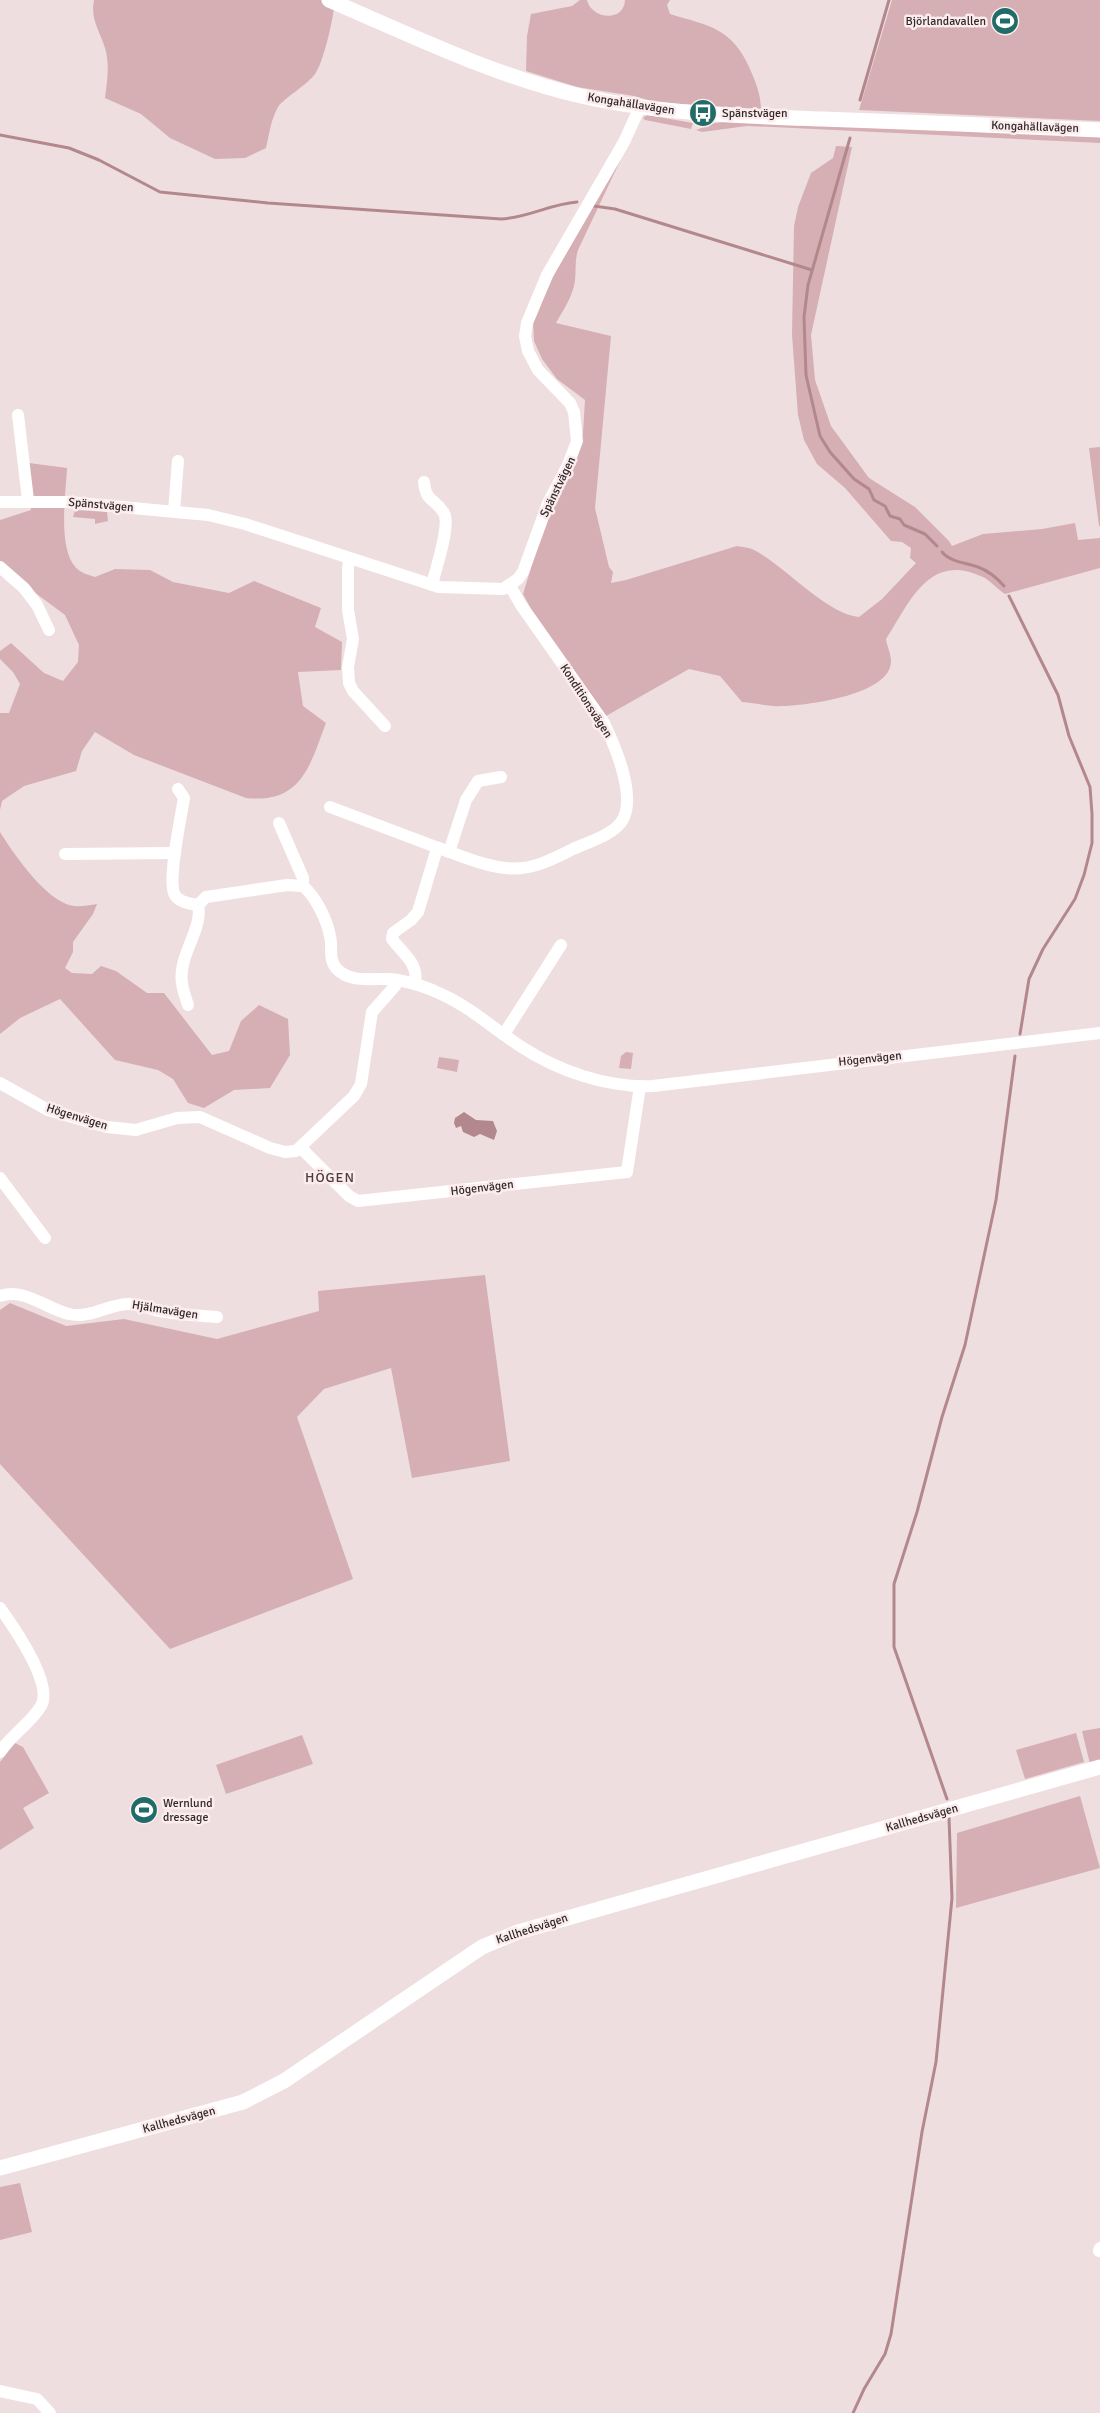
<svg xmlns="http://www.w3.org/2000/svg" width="1100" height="2413" viewBox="0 0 1100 2413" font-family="Signika,sans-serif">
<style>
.green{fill:#d5afb3}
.water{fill:#b3888d}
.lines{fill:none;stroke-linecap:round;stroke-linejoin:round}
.stream{stroke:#b3888d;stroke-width:3}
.minor{stroke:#fff;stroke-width:12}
.tertiary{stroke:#fff;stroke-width:15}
.labels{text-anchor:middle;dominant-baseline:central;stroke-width:5;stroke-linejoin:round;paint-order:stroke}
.poi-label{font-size:12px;fill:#312a2b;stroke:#fceced;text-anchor:start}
.street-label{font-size:12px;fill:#312a2b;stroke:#fceced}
.neighbourhood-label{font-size:14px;letter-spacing:1px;fill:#4a3d3e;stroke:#fceced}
</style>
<rect width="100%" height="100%" fill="#efdee0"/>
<g class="green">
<path d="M94,0H335C334,15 324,62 315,74C306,86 284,98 278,107C271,119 269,135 266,148L245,158L215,159L170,138L141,114L105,98C107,82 110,64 105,48C100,31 90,19 94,0Z"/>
<path d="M580,0H587C591,19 624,23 625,0H670L667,5L670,14C710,26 732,28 750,69C756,83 761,95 761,110L655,102L634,96L577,87L526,71L527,36L531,14L572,6Z"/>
<polygon points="892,0 1100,0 1100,121 859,110"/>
<polygon points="647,115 693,123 691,129 645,120 643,118"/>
<polygon points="742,120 1100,136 1100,143 773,127 747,126 702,132 696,130 715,123"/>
<path d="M836,146L852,147L811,335L815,380L831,426L869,478L915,507L949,541L952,546L983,534L1042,529L1075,523L1078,540L1100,538V568L1005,594C997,589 991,581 983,577C929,551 910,602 886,639C887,646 891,654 891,661C891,695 808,705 784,706C770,707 755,703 742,702L720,676L689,669L606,716L531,609L523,594L548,512L578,451L583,433L585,400L557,379L542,359L534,341L533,321L564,253L621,159L578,250C574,263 577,273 574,286C571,299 562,312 556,323L611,336L595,508L609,567L613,572L611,583L626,580L737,546C743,547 751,548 756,551C785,567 828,615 859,617L882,599L916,563L910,558L911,548L902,542L891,541L845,488L817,464L804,440L798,415L792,335L794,226L798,207L811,173L833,158Z"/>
<polygon points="1100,447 1100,526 1099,526 1089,448"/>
<path d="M29,463L67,468C66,493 56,555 80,571C84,574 90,575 95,577L115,569L150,570L173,582L229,593L254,581L321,608L315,627L342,642L341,670L298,672L303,706L326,723C310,765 302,804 246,798L134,755L95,732L82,751L76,771L24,786L2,801L0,810V713H9L20,684L13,672L0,659V651L11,643L44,673L63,681L78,662L79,645L65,615L34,592L0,561V520L31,510Z"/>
<polygon points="75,510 107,512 108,521 95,524 95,519 73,517"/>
<path d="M0,832C13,853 47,903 74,906C81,907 90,905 97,904L93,914L73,942V952L65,968L72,973L92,974L101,966L116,971L147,993H164L212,1055L229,1051L241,1021L259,1005L288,1019L290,1055L270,1088L234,1090L204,1108L188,1103L173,1079L158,1070L115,1060L60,999L20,1018L0,1034Z"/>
<polygon points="626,1052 633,1053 631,1069 619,1068 621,1056"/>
<polygon points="439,1057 459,1060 457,1072 437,1068"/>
<polygon points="485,1275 510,1461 412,1478 391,1368 324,1389 297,1417 353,1579 170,1649 0,1464 0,1310 10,1303 66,1326 124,1319 217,1339 319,1311 318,1291"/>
<polygon points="1100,1728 1100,1760 1090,1764 1082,1731"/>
<polygon points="1076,1733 1084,1762 1025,1779 1016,1750"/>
<polygon points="302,1735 313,1764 226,1794 216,1765"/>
<polygon points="15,1743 23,1747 49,1793 23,1808 34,1828 0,1850 0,1762"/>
<polygon points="1080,1796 1100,1868 956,1908 957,1833"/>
<polygon points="20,2183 32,2232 0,2240 0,2187"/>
</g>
<polygon class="water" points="464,1112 476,1120 493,1121 497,1131 494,1140 480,1134 474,1137 463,1132 461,1126 456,1128 454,1123 455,1118"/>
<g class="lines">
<g class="stream">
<polyline points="860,100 889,0"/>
<path d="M0,135L69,148L99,160L160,192L268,203L501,219C527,218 550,204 577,202"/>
<polyline points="850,138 808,285 804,317 806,375 820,436 830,452 854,479 869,489 874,500 885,506 890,516 900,519 904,525 925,534 937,546"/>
<polyline points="594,206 615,209 812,270"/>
<path d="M942,552C950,562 967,563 978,567C989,571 997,578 1004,586"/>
<polyline points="1009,596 1058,695 1069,736 1090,787 1092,814 1092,843 1084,875 1075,899 1043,949 1029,979 1020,1034"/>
<polyline points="947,1799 894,1647 894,1584 917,1512 942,1417 965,1345 996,1200 1015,1056"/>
<polyline points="853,2413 864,2389 885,2354 891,2334 922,2132 936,2062 952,1898 949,1818"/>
</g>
<g class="minor">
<polyline points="18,415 28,500"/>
<path d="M424,482C426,503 435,498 444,513C451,526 435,570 432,585"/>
<polyline points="0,502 68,502 208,515 245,524 439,587 503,589 518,579 523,572 548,503 568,465 577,441 574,412 570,403 538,370 528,351 525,336 527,323 547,275 624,142 640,107"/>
<polyline points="174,511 178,461"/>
<polyline points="350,558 348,567 348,610 353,639 348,667 349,683 353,691 385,726"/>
<polyline points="0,567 24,588 37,605 49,630"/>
<path d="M178,789L184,798C181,817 168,877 174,893C177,902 190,904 198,905L206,897L287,885L303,886C316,897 327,920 330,936C333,947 328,958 336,968C352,986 377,976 398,980C413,983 427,987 441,994C470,1007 494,1029 520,1046C558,1071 607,1088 653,1086L1100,1033"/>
<path d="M330,807C365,820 401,834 436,847C459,855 481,865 505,868C531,871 551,860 573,849C588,842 613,835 622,821C637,797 615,746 604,723L521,605L510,586"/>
<polyline points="279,823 303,878 303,886"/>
<polyline points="449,852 466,800 478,781 501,777"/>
<polyline points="65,854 175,853"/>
<path d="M415,984C419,963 403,954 392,939L393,933L411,920L418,912L435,855"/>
<path d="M188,1005C184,993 180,982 182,970C184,949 203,925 198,905"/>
<polyline points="504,1034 561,945"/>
<polyline points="0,1083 48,1110 107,1127 136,1130 177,1118 200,1117 270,1148 285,1152 296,1151 354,1096 361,1084 372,1012 395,986 397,980"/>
<polyline points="301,1148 349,1196 358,1201 627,1172 640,1086"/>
<polyline points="0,1178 45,1238"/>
<path d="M0,1296C23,1287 47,1309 69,1314C91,1319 108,1304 129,1304C139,1304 150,1309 159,1311C179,1314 198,1316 217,1317"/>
<path d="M0,1608C13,1626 54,1684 41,1706C31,1723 11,1735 0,1752"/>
<polyline points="1099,2251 1100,2248"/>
<polyline points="0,2391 37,2399 50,2413"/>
</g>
<g class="tertiary">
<path d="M329,0C411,35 494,76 581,96C660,114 741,116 822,119C915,122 1007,126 1100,130"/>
<polyline points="0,2168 243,2102 284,2081 482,1947 518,1932 1100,1767"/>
</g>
</g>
<defs>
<g id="stadium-disc" transform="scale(1.4375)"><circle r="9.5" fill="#216c69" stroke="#fceced"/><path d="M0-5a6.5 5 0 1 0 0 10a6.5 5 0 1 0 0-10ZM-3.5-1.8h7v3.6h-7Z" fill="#fff"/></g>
<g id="bus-disc" transform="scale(1.4375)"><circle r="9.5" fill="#216c69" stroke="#fceced"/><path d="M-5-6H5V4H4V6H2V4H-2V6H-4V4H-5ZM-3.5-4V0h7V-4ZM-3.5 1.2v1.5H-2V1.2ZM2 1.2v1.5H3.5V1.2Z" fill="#fff"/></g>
</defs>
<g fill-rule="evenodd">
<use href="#stadium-disc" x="1005" y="21"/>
<use href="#bus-disc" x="703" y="113"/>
<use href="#stadium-disc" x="144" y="1810"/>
</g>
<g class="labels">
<g class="poi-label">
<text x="986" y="21" text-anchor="end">Björlandavallen</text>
<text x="722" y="113">Spänstvägen</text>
<text x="163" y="1803">Wernlund<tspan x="163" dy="14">dressage</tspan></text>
</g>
<g class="street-label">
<text transform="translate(631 104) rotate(9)">Kongahällavägen</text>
<text transform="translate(1035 127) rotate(2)">Kongahällavägen</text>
<text transform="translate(558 487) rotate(-64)">Spänstvägen</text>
<text transform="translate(101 505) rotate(5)">Spänstvägen</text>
<text transform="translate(586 701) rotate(57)">Konditionsvägen</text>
<text transform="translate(870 1059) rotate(-6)">Högenvägen</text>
<text transform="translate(77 1117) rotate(17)">Högenvägen</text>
<text transform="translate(482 1188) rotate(-7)">Högenvägen</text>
<text transform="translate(165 1310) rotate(9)">Hjälmavägen</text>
<text transform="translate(922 1818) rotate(-16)">Kallhedsvägen</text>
<text transform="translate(532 1929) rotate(-18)">Kallhedsvägen</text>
<text transform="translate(179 2120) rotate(-15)">Kallhedsvägen</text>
</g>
<g class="neighbourhood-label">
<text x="330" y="1177">HÖGEN</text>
</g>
</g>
</svg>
